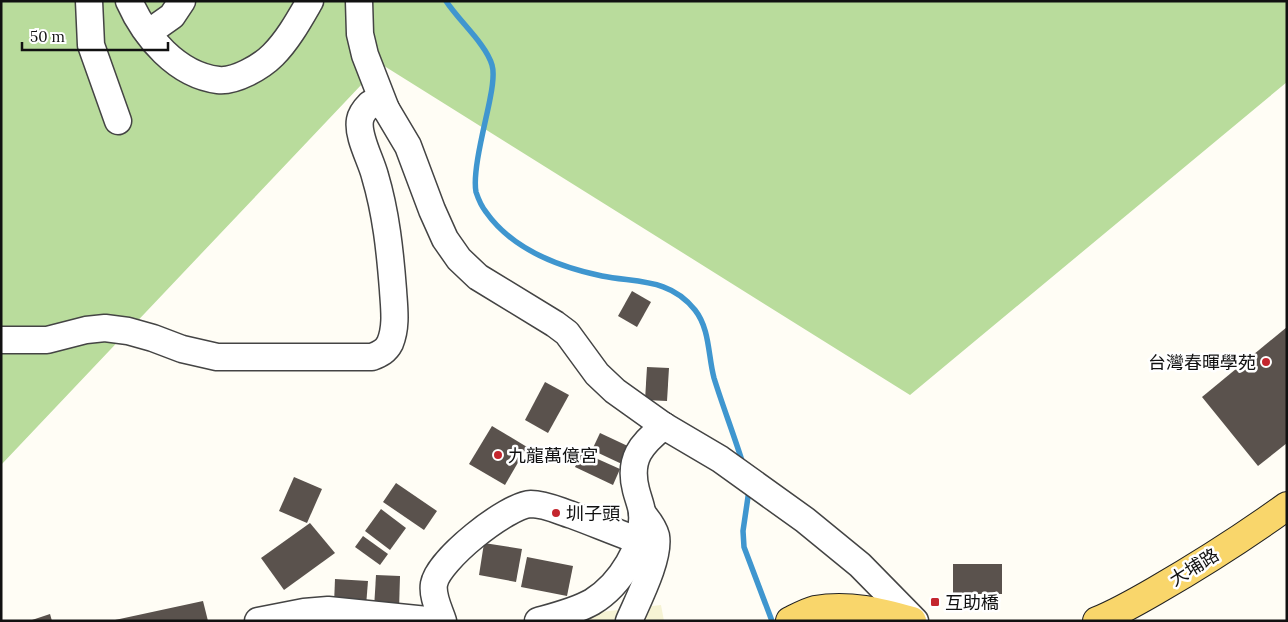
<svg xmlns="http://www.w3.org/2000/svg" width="1288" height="622" viewBox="0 0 1288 622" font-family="Lora,'Noto Sans TC',serif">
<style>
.farmland{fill:#f6f3d4}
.forest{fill:#b9dc9c}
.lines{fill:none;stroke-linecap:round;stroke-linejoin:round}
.stream{stroke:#3f96cf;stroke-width:5.5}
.building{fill:#5a524d}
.minor-casing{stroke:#444;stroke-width:29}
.major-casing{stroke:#222;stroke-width:30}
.minor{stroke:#fff;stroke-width:26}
.major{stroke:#f9d66b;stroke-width:28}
.poi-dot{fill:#c4262e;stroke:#fff;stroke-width:2}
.labels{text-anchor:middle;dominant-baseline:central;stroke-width:5;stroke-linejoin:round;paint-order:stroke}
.poi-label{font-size:18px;fill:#111;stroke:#fff;text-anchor:start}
.street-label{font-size:18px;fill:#111;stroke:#fff}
</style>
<rect width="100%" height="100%" fill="#fffdf5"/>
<polygon class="farmland" points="661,605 664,621 523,621"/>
<polygon class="forest" points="1,1 1287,1 1287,82 910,395 381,64 1,465"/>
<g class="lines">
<g class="stream">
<path d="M446,1C459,21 486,44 492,65C495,75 492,89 490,99C486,121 472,171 476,192C478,198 482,207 486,212C512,249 559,267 602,276C637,283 670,278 695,310C710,329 708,356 714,378C723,407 734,435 743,464"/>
<polyline points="749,490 743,531 744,547 772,621"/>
</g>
</g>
<g class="building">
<polygon points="632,291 651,302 637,327 618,316"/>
<polygon points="1287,327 1287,443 1258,466 1202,397"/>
<polygon points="647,367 669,368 667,401 645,400"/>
<polygon points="545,382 569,395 548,433 525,420"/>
<polygon points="492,426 527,447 505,485 469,464"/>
<polygon points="600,433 632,448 624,465 592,450"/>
<polygon points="582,452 620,469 613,485 575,467"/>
<polygon points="294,477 322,489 307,523 279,511"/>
<polygon points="396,483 437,511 424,530 383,502"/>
<polygon points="381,509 406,528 390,550 365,531"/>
<polygon points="310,523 335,553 284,590 261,558"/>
<polygon points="363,536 388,554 380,565 355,547"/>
<polygon points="484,543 522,549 516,582 479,575"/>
<polygon points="527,557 573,566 567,596 521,587"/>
<rect x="953" y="564" width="49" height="30"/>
<polygon points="376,575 400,576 399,610 374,609"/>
<polygon points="335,579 368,581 366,606 334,604"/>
<polygon points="203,601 208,621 115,621 115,620"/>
<polygon points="50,614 52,621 32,621 32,620"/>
</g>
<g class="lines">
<g class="minor-casing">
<g id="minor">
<polyline points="89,1 91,45 118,121"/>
<path d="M129,1C145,37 177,75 218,80C235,82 261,67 273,55C288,40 299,20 310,1"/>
<polyline points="359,1 360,34 365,55 386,109 408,146 432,210 445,239 459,259 478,277 555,324 567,333 597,374 615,391 664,426 720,459 805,520 860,565 915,621"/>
<polyline points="148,33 172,16 182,1"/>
<path d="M1,340H47L86,330L105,328L128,331L153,338L182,349L217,357H372C380,354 386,351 390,343C397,326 394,307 393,290C390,251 386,213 375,176C371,160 357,136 360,120C361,114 365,109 370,104H378L386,109"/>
<polyline points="258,621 304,612 328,610 437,621"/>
<path d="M443,621C439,609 432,596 434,584C438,560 507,505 531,504C545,504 559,511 572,515C591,522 610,530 629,537"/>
<path d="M538,621C556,616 576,611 592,602C620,585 645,546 642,512C641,505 638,498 636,490C628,459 641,444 664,426"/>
<path d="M629,621C638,600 660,558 656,536C654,528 648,520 642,513"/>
</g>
</g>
<g class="major-casing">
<g id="major">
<path d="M790,621C798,617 807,612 815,610C849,604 880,612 912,621"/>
<path d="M1097,621C1117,613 1136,602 1155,591C1200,565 1244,537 1287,506"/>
</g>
</g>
<use href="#minor" class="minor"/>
<use href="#major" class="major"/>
</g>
<g class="poi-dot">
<circle cx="1266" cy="362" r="5"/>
<circle cx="498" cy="455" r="5"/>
<circle cx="556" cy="513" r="5"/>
<rect x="930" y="597" width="10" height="10" rx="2.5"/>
</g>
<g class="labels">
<g class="poi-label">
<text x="1256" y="362" text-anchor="end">台灣春暉學苑</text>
<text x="508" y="455">九龍萬億宮</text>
<text x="566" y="513">圳子頭</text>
<text x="945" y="602">互助橋</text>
</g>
<g class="street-label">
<text transform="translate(1194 567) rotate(-32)">大埔路</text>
</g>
</g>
<rect width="1288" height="622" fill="none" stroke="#111111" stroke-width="5"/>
<path d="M22 42v8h146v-8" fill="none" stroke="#111111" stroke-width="2.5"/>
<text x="30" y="42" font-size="15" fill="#111111" stroke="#ffffff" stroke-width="4" paint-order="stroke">50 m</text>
</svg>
